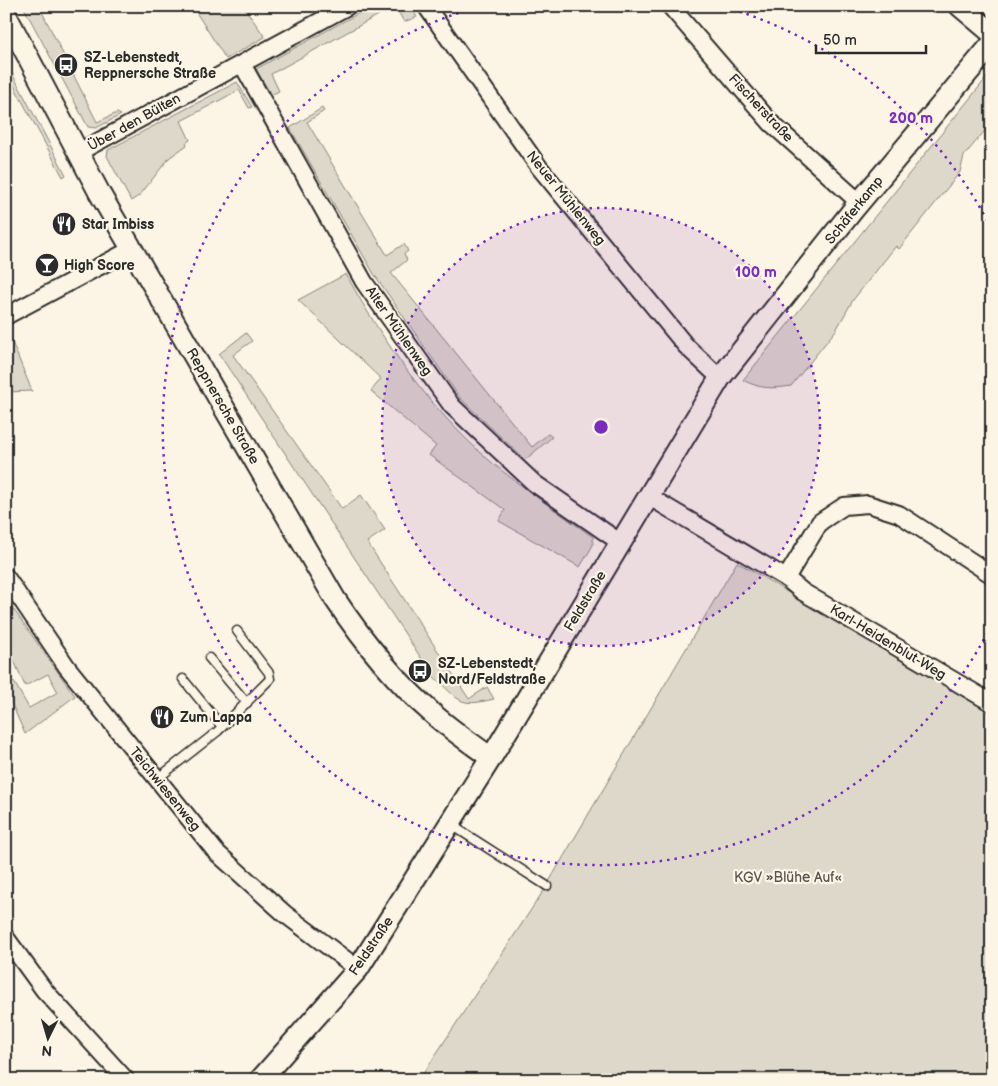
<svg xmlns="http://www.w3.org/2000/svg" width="998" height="1086" viewBox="0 0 998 1086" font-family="'Balsamiq Sans',sans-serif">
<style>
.green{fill:#ded8ca;stroke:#84827a}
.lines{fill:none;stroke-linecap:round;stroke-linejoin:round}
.service-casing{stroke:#2b2b2b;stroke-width:11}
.minor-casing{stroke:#2b2b2b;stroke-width:20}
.tertiary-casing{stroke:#2b2b2b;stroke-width:24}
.service{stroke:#fcf5e5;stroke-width:8}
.minor{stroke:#fcf5e5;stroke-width:16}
.tertiary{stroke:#fcf5e5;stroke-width:20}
.ring{fill:none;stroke:#7b2cbf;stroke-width:2.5;stroke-dasharray:2.5 5}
.labels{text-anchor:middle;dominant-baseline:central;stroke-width:4.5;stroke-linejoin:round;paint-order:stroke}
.poi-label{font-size:14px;font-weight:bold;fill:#2b2b2b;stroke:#fcf5e5;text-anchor:start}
.street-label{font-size:14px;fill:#2b2b2b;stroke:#fcf5e5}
.park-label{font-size:14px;fill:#585653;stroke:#fcf5e5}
.centre{fill:#7b2cbf;stroke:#fcf5e5;stroke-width:2.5}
.ring-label{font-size:15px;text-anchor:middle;font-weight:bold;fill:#7b2cbf;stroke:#fcf5e5;stroke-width:4.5;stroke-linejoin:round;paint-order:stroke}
</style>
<rect width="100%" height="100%" fill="#fcf5e5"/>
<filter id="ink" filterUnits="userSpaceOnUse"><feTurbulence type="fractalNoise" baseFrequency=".02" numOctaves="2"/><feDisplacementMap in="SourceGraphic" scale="10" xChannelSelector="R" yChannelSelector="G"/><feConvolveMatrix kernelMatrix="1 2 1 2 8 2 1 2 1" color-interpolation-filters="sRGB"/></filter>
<g filter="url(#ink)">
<g class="green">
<polygon points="23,6 39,6 97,122 117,113 121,115 96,128 88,127"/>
<polygon points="192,6 243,6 265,37 226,59"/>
<polygon points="372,6 410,6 417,17 404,22 395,6 271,74 279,91 271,95 256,69"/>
<polygon points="6,63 15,79 66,175 63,177 6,71"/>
<path d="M992,71V122L964,156L960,172L899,249L896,246L853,300L836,330L791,386C772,389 760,389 743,380Z"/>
<polygon points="237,82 252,107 249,108 239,90 181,121 190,140 186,143 187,145 169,158 140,195 131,201 107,156 108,150"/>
<polygon points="322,108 324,111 307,122 387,255 404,244 408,251 404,254 407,260 391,273 532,447 548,434 552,437 525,460 460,398 374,274 290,128"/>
<path d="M346,274C383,342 430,409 489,460C522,488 558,512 593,537V545L580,567L499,521L505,510L429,455L436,446L371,391L381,379L298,300Z"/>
<polygon points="7,330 32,391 6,392"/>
<path d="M246,333L252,341L233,355L342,509L361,495L385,530L367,542L469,699L487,687L494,699C457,708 460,700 433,676L219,354Z"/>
<polygon points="737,562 992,713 992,1080 419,1080 544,890"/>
<polygon points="6,599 75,696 25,734 6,691 6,685 14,682 29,708 58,692 48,674 25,686 6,642"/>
</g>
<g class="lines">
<g class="service-casing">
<g id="service">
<polyline points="209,658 247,703"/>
<polyline points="183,679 222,727"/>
<polyline points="157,779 218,731 270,679 269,673 237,631"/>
<polyline points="450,824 547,886"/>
</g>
</g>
<g class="minor-casing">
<g id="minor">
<polyline points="426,6 539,167 686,346 720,378"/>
<polyline points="670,6 771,123 860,203"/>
<polyline points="242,64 364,282 452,406 534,483 621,543"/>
<polyline points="79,152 348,6"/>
<polyline points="6,316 132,249"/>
<polyline points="648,496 786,578 803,592 992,703"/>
<polyline points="6,577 67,667 216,852 285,914 358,969"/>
<polyline points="786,578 820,522 844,506 868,504 899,514 992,575"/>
<polyline points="6,938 44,990 126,1080"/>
</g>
</g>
<g class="tertiary-casing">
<g id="tertiary">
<polyline points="960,6 992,33"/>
<path d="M6,15L100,194L335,599C363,641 394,680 432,713C451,730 471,743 491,758"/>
<polyline points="260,1080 358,969 491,758 720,378 853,210 992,44"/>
</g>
</g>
<use href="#service" class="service"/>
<use href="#minor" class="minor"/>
<use href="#tertiary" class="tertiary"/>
</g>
</g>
<circle cx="601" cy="427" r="219" fill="#7b2cbf" fill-opacity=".12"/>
<g class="ring">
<circle cx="601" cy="427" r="219"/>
<path d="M991 626A438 438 0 1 1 477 7M725 7A438 438 0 0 1 991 228"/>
</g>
<defs>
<g id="bus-disc" transform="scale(1.25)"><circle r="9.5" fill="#2b2b2b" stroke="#fcf5e5"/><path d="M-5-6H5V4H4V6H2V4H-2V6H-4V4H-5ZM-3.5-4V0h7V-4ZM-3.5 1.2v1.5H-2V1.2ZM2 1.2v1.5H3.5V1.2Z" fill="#fff"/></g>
<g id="restaurant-disc" transform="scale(1.25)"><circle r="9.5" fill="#2b2b2b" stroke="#fcf5e5"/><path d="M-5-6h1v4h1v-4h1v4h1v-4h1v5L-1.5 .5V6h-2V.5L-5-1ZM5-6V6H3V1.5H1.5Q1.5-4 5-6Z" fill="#fff"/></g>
<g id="bar-disc" transform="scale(1.25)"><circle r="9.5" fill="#2b2b2b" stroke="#fcf5e5"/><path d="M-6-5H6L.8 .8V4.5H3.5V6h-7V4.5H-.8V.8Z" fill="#fff"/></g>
</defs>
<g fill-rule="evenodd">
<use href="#bus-disc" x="66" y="65"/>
<use href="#restaurant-disc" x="64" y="224"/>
<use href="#bar-disc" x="47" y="265"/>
<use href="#bus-disc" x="420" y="671"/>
<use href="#restaurant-disc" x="162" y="717"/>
</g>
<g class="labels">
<g class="poi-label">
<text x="84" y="57">SZ-Lebenstedt,<tspan x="84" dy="16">Reppnersche Straße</tspan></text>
<text x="82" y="224">Star Imbiss</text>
<text x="64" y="265">High Score</text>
<text x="438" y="663">SZ-Lebenstedt,<tspan x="438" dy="16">Nord/Feldstraße</tspan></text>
<text x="180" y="717">Zum Lappa</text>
</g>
<g class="street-label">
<text transform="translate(761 108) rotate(47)">Fischerstraße</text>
<text transform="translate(134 122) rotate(-29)">Über den Bülten</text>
<text transform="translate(566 198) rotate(51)">Neuer Mühlenweg</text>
<text transform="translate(854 210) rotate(-51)">Schäferkamp</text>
<text transform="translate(399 331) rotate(55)">Alter Mühlenweg</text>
<text transform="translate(223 406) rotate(60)">Reppnersche Straße</text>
<text transform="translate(585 601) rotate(-59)">Feldstraße</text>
<text transform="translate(888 642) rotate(31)">Karl-Heidenblut-Weg</text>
<text transform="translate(165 789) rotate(51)">Teichwiesenweg</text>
<text transform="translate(371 946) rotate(-56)">Feldstraße</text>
</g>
<g class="park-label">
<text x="788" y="877">KGV »Blühe Auf«</text>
</g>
</g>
<circle cx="601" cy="427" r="8" class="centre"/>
<g class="ring-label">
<text x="911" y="123">200 m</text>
<text x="756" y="277">100 m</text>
</g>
<rect width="998" height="1086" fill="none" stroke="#fcf5e5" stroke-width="25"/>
<rect x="12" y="12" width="973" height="1061" fill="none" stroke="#2b2b2b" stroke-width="2" filter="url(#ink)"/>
<g transform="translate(48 1038) rotate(185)" stroke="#fcf5e5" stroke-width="4" paint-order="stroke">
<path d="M0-4L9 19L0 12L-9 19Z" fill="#2b2b2b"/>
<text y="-8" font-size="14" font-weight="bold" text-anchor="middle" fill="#2b2b2b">N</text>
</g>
<path d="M816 45v8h110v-8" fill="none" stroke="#2b2b2b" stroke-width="2.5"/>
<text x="823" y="45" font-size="15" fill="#2b2b2b" stroke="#fcf5e5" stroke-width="4" paint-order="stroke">50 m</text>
</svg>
